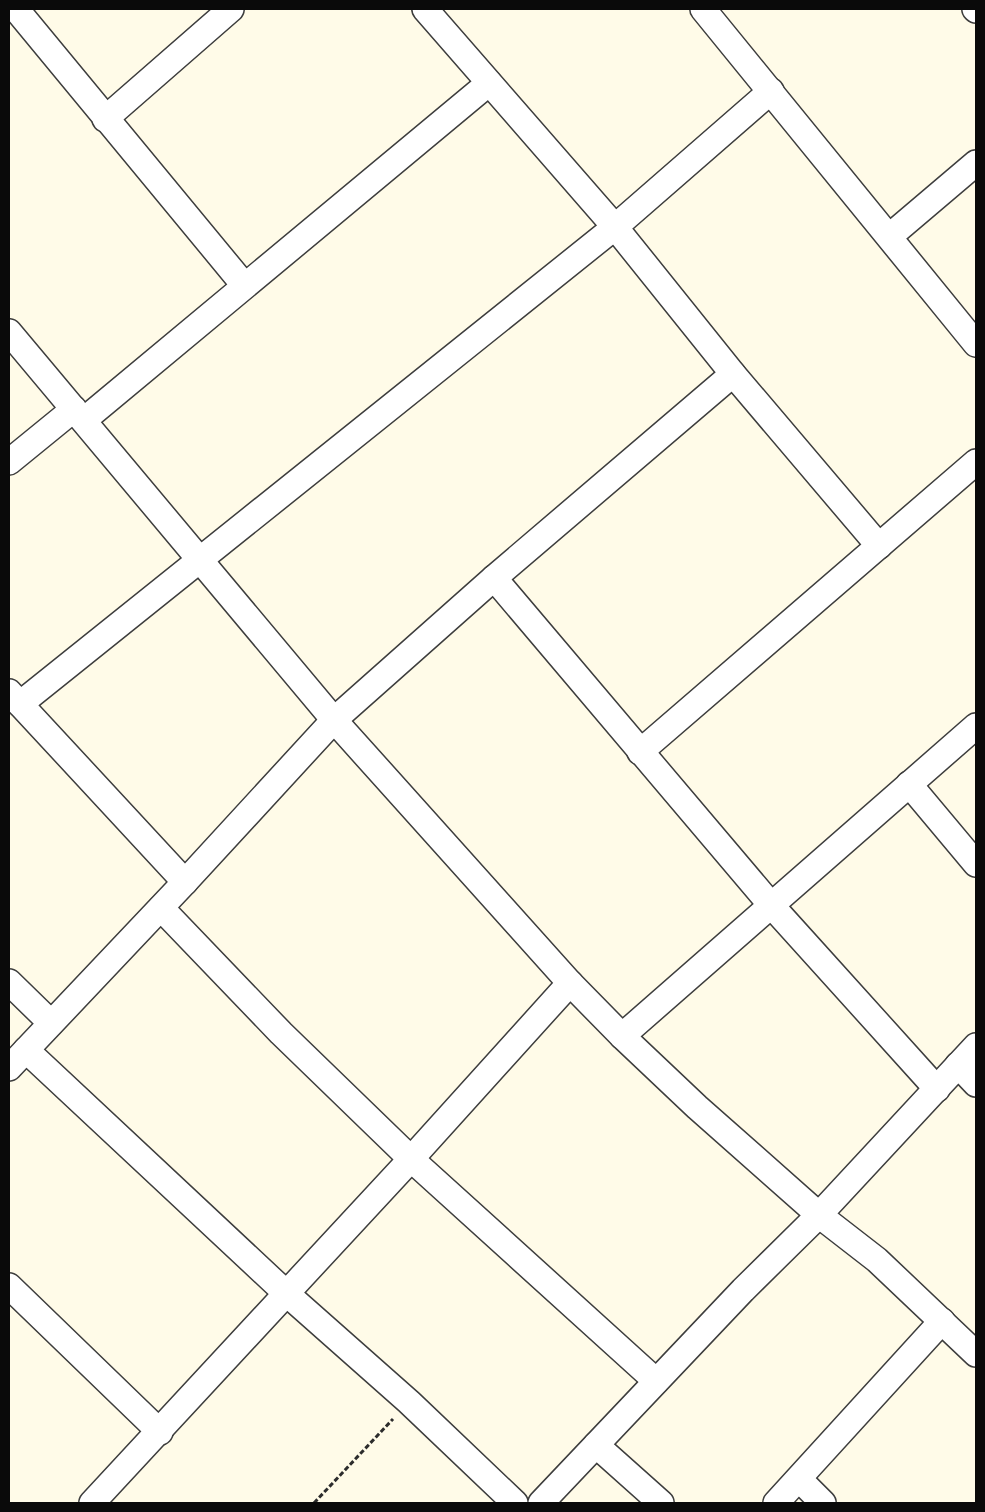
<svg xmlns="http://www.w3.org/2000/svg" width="985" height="1512" viewBox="0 0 985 1512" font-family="'Roboto Serif',serif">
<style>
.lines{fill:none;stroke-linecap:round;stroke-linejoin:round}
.minor-casing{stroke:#3d3d3d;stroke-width:28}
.path{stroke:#2c2c2c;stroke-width:3;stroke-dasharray:5 2.5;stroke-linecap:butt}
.minor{stroke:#fff;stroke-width:25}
</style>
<rect width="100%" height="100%" fill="#fffbe8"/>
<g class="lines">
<g class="minor-casing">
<g id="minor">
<polyline points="16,9 244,285"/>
<polyline points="425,9 615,227 733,374 879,546"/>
<polyline points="703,9 976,344"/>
<polyline points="975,9 976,10"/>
<polyline points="105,119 231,9"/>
<polyline points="890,236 976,163"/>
<polyline points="9,332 334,720 570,983 622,1036 697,1107 819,1215 877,1260 976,1354"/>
<polyline points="84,420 489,83"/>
<polyline points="9,462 74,409"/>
<polyline points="494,578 771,905 937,1089"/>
<polyline points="9,692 185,882"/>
<polyline points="20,704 615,227 771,91"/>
<polyline points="640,752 976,462"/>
<polyline points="909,784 976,864"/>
<polyline points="161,908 281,1033 411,1159 656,1381"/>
<polyline points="9,982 51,1023"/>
<polyline points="622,1036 976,726"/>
<polyline points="26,1050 287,1294 409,1402 515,1503"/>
<polyline points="958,1065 976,1084"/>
<polyline points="9,1068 185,882 334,720 494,578 733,374"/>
<polyline points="9,1286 160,1432"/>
<polyline points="596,1445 661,1503"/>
<polyline points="799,1479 823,1503"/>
<polyline points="92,1503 411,1159 570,983"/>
<polyline points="541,1503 743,1290 819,1215 976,1046"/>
<polyline points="776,1503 942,1321"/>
</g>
</g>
<polyline class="path" points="314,1503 393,1419"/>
<use href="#minor" class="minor"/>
</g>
<rect width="985" height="1512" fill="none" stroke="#0a0a0a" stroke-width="20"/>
</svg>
